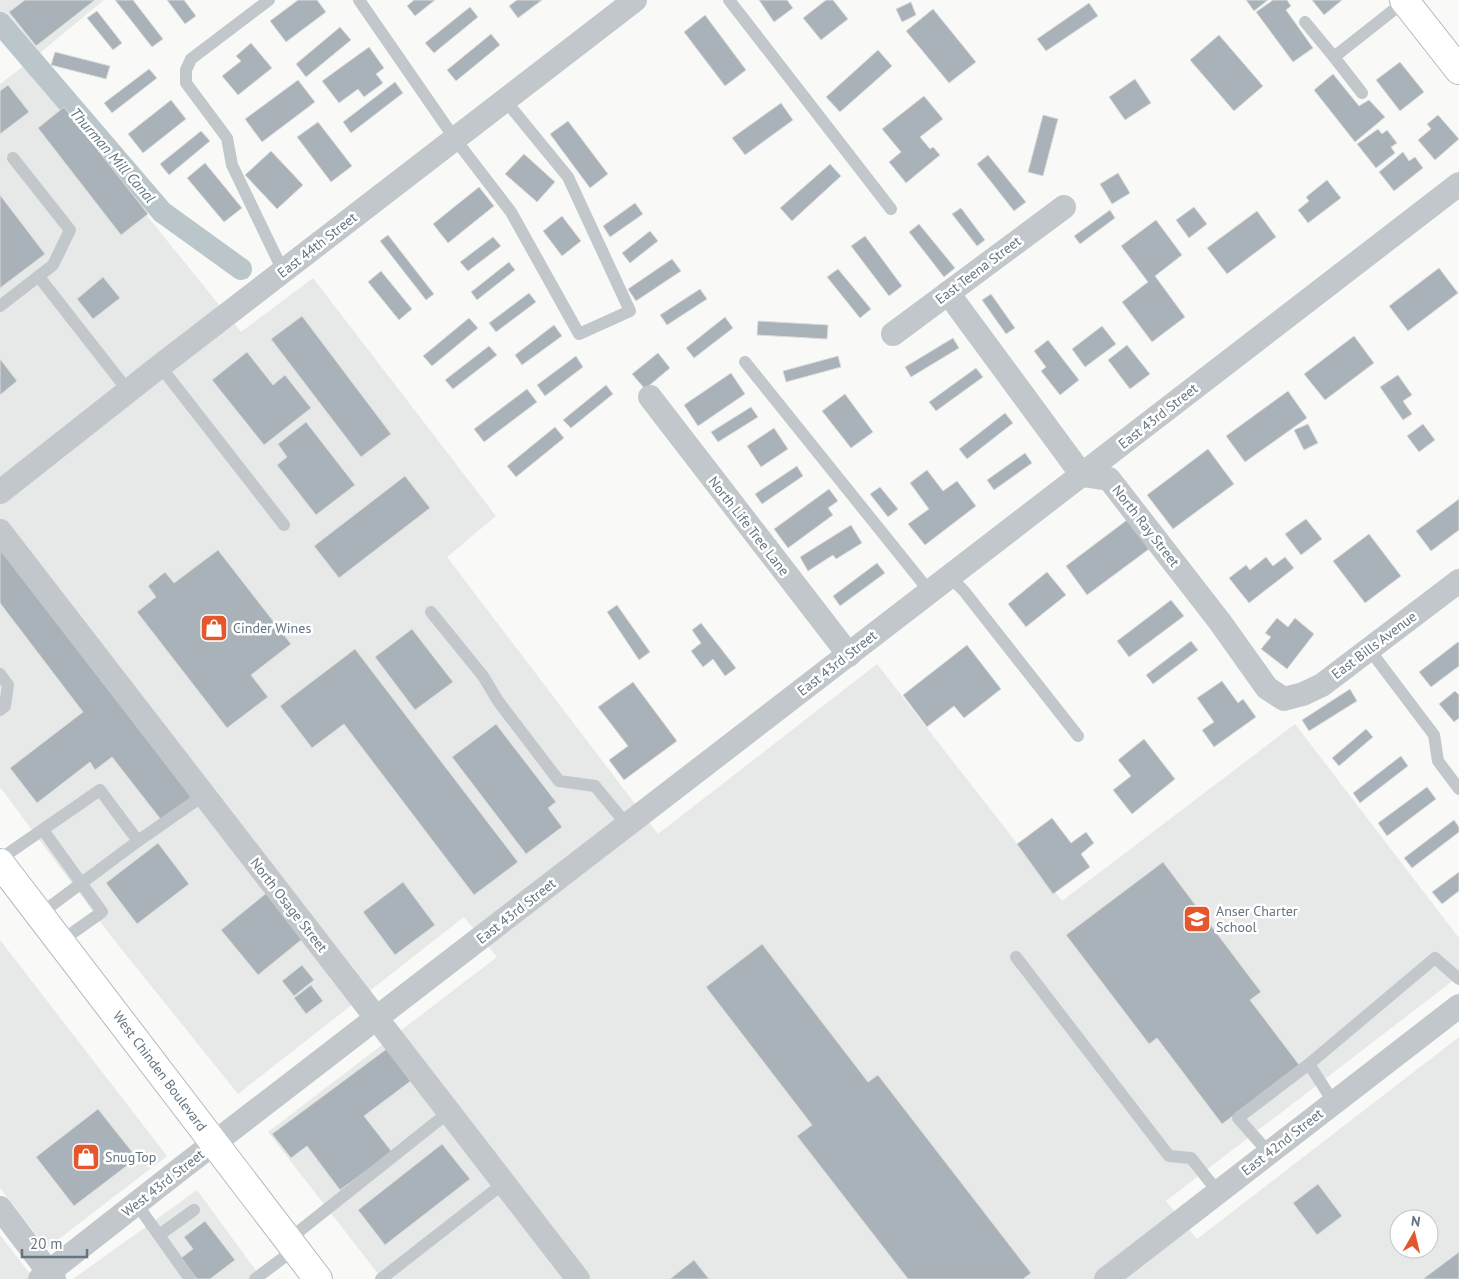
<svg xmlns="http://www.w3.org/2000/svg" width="1459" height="1279" viewBox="0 0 1459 1279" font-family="'PT Sans',sans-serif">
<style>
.built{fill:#e7e8e8;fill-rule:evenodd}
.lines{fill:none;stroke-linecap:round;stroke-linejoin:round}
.canal{stroke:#bac6ca;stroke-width:22}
.building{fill:#a9b2b8;stroke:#dbdbd9}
.secondary-casing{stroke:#b2b9be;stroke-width:30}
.primary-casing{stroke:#b4b9bd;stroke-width:30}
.lane{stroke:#c2c7cb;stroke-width:12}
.street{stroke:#c2c7cb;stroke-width:24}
.secondary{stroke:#fff;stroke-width:28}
.primary{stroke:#fff;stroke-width:28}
.labels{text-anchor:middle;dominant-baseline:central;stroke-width:5;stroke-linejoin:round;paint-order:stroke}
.street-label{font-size:14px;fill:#647582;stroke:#fff}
.poi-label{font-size:14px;fill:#647582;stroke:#fff;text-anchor:start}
.water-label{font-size:15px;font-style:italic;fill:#5f747c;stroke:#fff}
</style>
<rect width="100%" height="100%" fill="#f9f9f7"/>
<g class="built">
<polygon points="0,0 104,0 35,57 0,12"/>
<path d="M25,65L241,332L313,278L496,516L447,557L658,834L877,664L1062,901L1295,724L1459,938V976L1166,1201L1197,1239L1459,1037V1279H591L452,1099L569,1279H382L268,1132L497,957L464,917L238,1094L111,936L0,787V84ZM1399,1219H1429V1249H1399Z"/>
<polygon points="0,940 167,1156 47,1248 0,1188"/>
<polygon points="197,1190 262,1279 73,1279"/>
<polygon points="0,1235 34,1279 0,1279"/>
</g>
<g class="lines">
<polyline class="canal" points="0,23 162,212 241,269"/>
</g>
<g class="building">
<polygon points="25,0 95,0 36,46 9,12"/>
<polygon points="115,0 133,0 163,39 152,47"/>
<polygon points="167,0 184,0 196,16 185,24"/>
<polygon points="298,0 317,0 326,12 286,42 270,21"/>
<polygon points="414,0 435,0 415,16 407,6"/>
<polygon points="517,0 542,0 518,18 509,6"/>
<polygon points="759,0 787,0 793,8 774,22"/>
<polygon points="826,0 833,0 848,19 821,40 803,18"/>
<polygon points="1246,0 1268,0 1254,11"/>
<polygon points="1273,0 1287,0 1291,6 1286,10 1313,48 1293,62 1256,12"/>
<polygon points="1312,0 1342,0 1324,15"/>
<polygon points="911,2 916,15 902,22 896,9"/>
<polygon points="1089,3 1098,16 1046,51 1037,39"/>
<polygon points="470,7 478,17 434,53 425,43"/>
<polygon points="933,9 976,62 949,83 906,31"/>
<polygon points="97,11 122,43 113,50 87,18"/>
<polygon points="705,15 746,70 725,86 684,32"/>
<polygon points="340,27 351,40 306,77 296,64"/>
<polygon points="491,34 500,45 456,81 447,70"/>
<polygon points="1219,35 1263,86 1234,111 1190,60"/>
<polygon points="251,43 272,68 238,95 222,76 241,61 236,56"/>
<polygon points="369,47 384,68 376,74 383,83 364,97 358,89 339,103 322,81"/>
<polygon points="878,50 892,66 840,112 826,97"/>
<polygon points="55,52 110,66 106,79 51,65"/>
<polygon points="1400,62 1424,92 1400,111 1376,80"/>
<polygon points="149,69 157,78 112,113 104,103"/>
<polygon points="1333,74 1359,106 1369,100 1385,117 1355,142 1314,90"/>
<polygon points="1135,79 1151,103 1125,120 1109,97"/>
<polygon points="298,80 315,102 262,142 245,119"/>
<polygon points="395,82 403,93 351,133 343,122"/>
<polygon points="8,85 29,112 0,134 0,91"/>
<polygon points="924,96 943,119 920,137 930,149 933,147 940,155 906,183 889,162 901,152 882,129"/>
<polygon points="171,100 186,119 143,153 128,134"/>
<polygon points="781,103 793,120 745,155 732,138"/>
<polygon points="64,107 148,214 121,235 38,128"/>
<polygon points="1043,115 1058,119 1043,176 1028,172"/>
<polygon points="1438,115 1459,139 1435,160 1418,140 1431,129 1427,124"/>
<polygon points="568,121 608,174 590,188 550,134"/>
<polygon points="318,122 352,166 331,182 297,137"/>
<polygon points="1378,129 1382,134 1387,130 1397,143 1391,147 1395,153 1376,168 1357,144"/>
<polygon points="201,131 210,141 169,175 160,164"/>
<polygon points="271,151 303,185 277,209 245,175"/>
<polygon points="1403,152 1409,161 1415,157 1423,168 1394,191 1379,172"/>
<polygon points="524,154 555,182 537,202 505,174"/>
<polygon points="988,155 1026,202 1014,211 977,164"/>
<polygon points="205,163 242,208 224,222 187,178"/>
<polygon points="830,164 841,176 792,221 780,208"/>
<polygon points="1118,173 1130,193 1112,204 1100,184"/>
<polygon points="1327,180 1341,198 1308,223 1298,210 1309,201 1306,197"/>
<polygon points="479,187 494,206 448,243 433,224"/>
<polygon points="0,195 45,254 0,288"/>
<polygon points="635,203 643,214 610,237 603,226"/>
<polygon points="1194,207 1207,224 1189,238 1176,220"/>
<polygon points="961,208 985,240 977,246 952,214"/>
<polygon points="1110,210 1115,218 1080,244 1074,236"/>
<polygon points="1257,211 1276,237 1227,274 1207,248"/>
<polygon points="562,216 581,241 562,256 543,231"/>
<polygon points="1156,220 1182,255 1155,276 1185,317 1152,342 1122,302 1148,282 1121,246"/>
<polygon points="919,224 955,268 944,277 909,232"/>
<polygon points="650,231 658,241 630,263 622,253"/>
<polygon points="388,235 434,294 426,300 380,241"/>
<polygon points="865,236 902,286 889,296 851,246"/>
<polygon points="493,237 501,246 468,271 460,262"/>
<polygon points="672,259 681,271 636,301 628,289"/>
<polygon points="509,262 515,270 477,300 471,292"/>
<polygon points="1439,268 1458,293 1408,331 1389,306"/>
<polygon points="838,269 871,309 860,318 827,277"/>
<polygon points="381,271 412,309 399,320 368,282"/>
<polygon points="103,277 120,298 93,319 77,299"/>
<polygon points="700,289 707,299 667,325 660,315"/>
<polygon points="529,293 536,302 496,332 489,323"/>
<polygon points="991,294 1015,328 1006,334 982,300"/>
<polygon points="302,316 391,434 361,457 271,339"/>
<polygon points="725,317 733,328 694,358 686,348"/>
<polygon points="469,318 478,328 432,366 423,356"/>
<polygon points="758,321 828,325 827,339 757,335"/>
<polygon points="554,325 562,336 522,365 515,355"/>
<polygon points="1102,326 1116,344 1085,367 1072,349"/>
<polygon points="1354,336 1374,363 1325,400 1304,374"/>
<polygon points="953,338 959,348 911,377 905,367"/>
<polygon points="1048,340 1079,380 1060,395 1041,371 1046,367 1034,351"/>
<polygon points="1127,345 1150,374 1130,389 1108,360"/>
<polygon points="489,346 497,355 453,389 445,380"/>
<polygon points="247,352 273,385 285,375 311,408 264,445 212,380"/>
<polygon points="658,353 670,368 645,389 632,374"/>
<polygon points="576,356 583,367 545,396 537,385"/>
<polygon points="838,356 841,367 786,382 783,371"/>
<polygon points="0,359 17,381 0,395"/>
<polygon points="976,368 983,377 936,411 929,402"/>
<polygon points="731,373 745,394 698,426 684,405"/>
<polygon points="1398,375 1412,395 1403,401 1412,414 1403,420 1380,387"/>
<polygon points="606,385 613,394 571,428 563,420"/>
<polygon points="527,389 537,402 484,442 474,429"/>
<polygon points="1288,391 1307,418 1245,462 1226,436"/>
<polygon points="845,394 873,432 851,448 822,411"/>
<polygon points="751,407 758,417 718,442 711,432"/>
<polygon points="1005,413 1013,423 967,459 959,449"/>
<polygon points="306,422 355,485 316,515 277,465 287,457 278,444"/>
<polygon points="1308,424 1318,443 1304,450 1294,430"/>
<polygon points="1423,424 1435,440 1419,452 1407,436"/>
<polygon points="555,427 564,438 516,477 507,466"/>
<polygon points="774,428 788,449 761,467 747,446"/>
<polygon points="1208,449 1234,484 1173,529 1147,495"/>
<polygon points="1025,453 1032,463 994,490 987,480"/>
<polygon points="797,466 803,476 762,504 755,494"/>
<polygon points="927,470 943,491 957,481 976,506 925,545 908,524 929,509 910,483"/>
<polygon points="405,476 430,508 339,578 314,546"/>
<polygon points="880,487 898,509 888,517 870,494"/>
<polygon points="829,489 838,501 828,508 833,515 788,548 774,529"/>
<polygon points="1459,499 1459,530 1431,551 1416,531"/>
<polygon points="1131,517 1153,546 1087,595 1066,566"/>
<polygon points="1306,519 1322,539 1301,555 1285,534"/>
<polygon points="851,525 862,543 836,559 833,555 808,571 800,557"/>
<polygon points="1369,534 1401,576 1365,603 1333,561"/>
<polygon points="0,542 194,797 162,821 112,757 95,770 90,762 37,803 10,768 83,712 0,603"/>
<polygon points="218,550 291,644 251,675 268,697 227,728 137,612 156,597 148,586 165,572 174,583"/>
<polygon points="1266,557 1273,566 1285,557 1294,568 1249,603 1229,578 1246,565 1250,570"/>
<polygon points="877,563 885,573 840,606 833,596"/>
<polygon points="1047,572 1066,595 1026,627 1008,604"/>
<polygon points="1171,600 1184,616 1129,657 1117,641"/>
<polygon points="617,605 650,652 639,660 607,612"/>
<polygon points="1277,618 1288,627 1295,618 1314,634 1287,669 1261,649 1271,637 1265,633"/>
<polygon points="701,623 736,668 725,676 713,659 703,667 691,651 701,643 692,630"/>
<polygon points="412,629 453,682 415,710 375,657"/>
<polygon points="1191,641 1198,650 1153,684 1146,675"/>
<polygon points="1458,642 1459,643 1459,666 1431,687 1419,672"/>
<polygon points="967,645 1001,689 964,718 954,706 927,727 903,695"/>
<polygon points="355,649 518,862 474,895 344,724 312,748 280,706"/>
<polygon points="1222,681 1238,703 1243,699 1256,717 1214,747 1202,730 1214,722 1197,698"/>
<polygon points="633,682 677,741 624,780 609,760 628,746 598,707"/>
<polygon points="1350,689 1357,701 1309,731 1302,720"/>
<polygon points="1455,691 1459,695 1459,718 1454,722 1439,704"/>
<polygon points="496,724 556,802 548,808 562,827 526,854 452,757"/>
<polygon points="1366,729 1373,737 1339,766 1332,758"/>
<polygon points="1144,739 1175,779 1132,814 1113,790 1131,776 1118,760"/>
<polygon points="1401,756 1408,766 1360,803 1353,793"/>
<polygon points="1427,787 1436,799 1387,836 1378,823"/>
<polygon points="1052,818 1071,843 1086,832 1094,843 1081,854 1090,867 1053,894 1017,844"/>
<polygon points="1454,820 1459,827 1459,832 1412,868 1404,858"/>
<polygon points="158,843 189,884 137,924 106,883"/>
<polygon points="1163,862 1261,992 1250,1000 1300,1066 1222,1124 1157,1038 1149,1044 1066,935"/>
<polygon points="1459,872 1459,891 1442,904 1432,892"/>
<polygon points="403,882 435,925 395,955 363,912"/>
<polygon points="269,891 306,936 258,975 221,930"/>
<polygon points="762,944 868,1082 878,1075 1031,1273 1023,1279 908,1279 797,1136 812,1125 706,987"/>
<polygon points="302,965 314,980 294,996 282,981"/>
<polygon points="311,985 323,1001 306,1014 294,998"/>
<polygon points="392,1045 416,1077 364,1116 392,1152 340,1190 307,1146 291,1158 272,1134"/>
<polygon points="98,1109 137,1158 74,1206 36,1157"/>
<polygon points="442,1144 470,1179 385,1245 358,1210"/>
<polygon points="1318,1184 1342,1216 1317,1235 1293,1203"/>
<polygon points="205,1221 235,1260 210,1279 197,1279 181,1258 193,1249 184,1237"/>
<polygon points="1459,1252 1459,1279 1423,1279"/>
<polygon points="694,1260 709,1279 670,1279"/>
</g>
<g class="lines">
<g class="secondary-casing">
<polyline id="secondary" points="1404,0 1459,70"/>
</g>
<g class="primary-casing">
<polyline id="primary" points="0,863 318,1279"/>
</g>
<g class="lane">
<polyline points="269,0 191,59 186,70 186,83 227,138 232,165 283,271"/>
<polyline points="359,0 455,139 511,212 579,334 630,311 568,177 505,100"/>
<polyline points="729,0 891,209"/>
<polyline points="1305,22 1334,57"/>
<polyline points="1362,93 1334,57 1405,1"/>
<polyline points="39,277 129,392"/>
<polyline points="0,306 53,265 70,230 13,158"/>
<polyline points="745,362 930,592"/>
<polyline points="160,366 284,525"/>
<polyline points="950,577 964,591 1078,736"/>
<polyline points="431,612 483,676 498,701 559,781 595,786 627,825"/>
<polyline points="1369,649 1434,735 1438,761 1459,789"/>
<polyline points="0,674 8,685 5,706 0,710"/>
<polyline points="43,830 102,912 61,941"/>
<polyline points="138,841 204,795"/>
<polyline points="0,859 100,790 138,841 40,914"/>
<polyline points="1016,957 1169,1156 1191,1158 1218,1192"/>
<polyline points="1309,1064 1435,958 1459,979"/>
<polyline points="1269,1153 1238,1118 1309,1064 1334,1103"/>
<polyline points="136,1203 190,1279"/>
<polyline points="159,1235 194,1210"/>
<polyline points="288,1240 449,1112"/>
<polyline points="255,1279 295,1249"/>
<polyline points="381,1279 504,1183"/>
</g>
<g class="street">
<polyline points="948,293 1082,475 1109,479 1220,622 1267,688 1284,699 1303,694 1322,685 1459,581"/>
<polyline points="893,334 1064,207"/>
<polyline points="650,397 849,655"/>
<polyline points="0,492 160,366 635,0"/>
<polyline points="0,531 578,1279"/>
<polyline points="0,1208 54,1279"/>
<polyline points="40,1279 183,1167 1459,184"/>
<polyline points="1106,1279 1459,1006"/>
</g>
<use href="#secondary" class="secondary"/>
<use href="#primary" class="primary"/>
</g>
<defs>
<g id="shop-square" transform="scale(1.4375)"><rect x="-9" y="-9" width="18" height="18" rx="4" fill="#e4562c" stroke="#fff"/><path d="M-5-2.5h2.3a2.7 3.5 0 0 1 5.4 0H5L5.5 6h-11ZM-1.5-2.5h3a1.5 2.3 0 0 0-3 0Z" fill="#fff"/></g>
<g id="school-square" transform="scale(1.4375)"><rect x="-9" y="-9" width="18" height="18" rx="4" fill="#e4562c" stroke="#fff"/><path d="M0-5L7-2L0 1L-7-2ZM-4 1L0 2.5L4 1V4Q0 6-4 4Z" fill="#fff"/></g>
</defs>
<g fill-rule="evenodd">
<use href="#shop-square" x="214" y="628"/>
<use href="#school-square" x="1197" y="919"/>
<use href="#shop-square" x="86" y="1157"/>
</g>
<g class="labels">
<g class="street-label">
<text transform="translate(317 245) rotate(-38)">East 44th Street</text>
<text transform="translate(978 270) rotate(-37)">East Teena Street</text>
<text transform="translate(1158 416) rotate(-38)">East 43rd Street</text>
<text transform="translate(749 526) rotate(52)">North Life Tree Lane</text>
<text transform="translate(1146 526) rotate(52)">North Ray Street</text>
<text transform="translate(1374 645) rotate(-37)">East Bills Avenue</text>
<text transform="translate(837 663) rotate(-38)">East 43rd Street</text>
<text transform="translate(289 905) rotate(52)">North Osage Street</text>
<text transform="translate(516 911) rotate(-38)">East 43rd Street</text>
<text transform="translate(160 1071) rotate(53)">West Chinden Boulevard</text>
<text transform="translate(1282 1142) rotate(-38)">East 42nd Street</text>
<text transform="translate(163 1183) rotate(-38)">West 43rd Street</text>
</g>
<g class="poi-label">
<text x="233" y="628">Cinder Wines</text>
<text x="1216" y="911">Anser Charter<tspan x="1216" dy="16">School</tspan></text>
<text x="105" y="1157">SnugTop</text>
</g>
<g class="water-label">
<text transform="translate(113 155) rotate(49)">Thurman Mill Canal</text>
</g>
</g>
<g transform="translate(1414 1234) rotate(8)"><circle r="24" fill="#ffffff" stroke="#c1c8cd"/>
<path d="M0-4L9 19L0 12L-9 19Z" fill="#e4562c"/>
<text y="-8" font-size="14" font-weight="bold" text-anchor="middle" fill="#647582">N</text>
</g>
<path d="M22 1249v8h65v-8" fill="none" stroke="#647582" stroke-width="2.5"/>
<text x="30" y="1249" font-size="15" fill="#647582" stroke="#ffffff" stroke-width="4" paint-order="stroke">20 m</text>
</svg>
